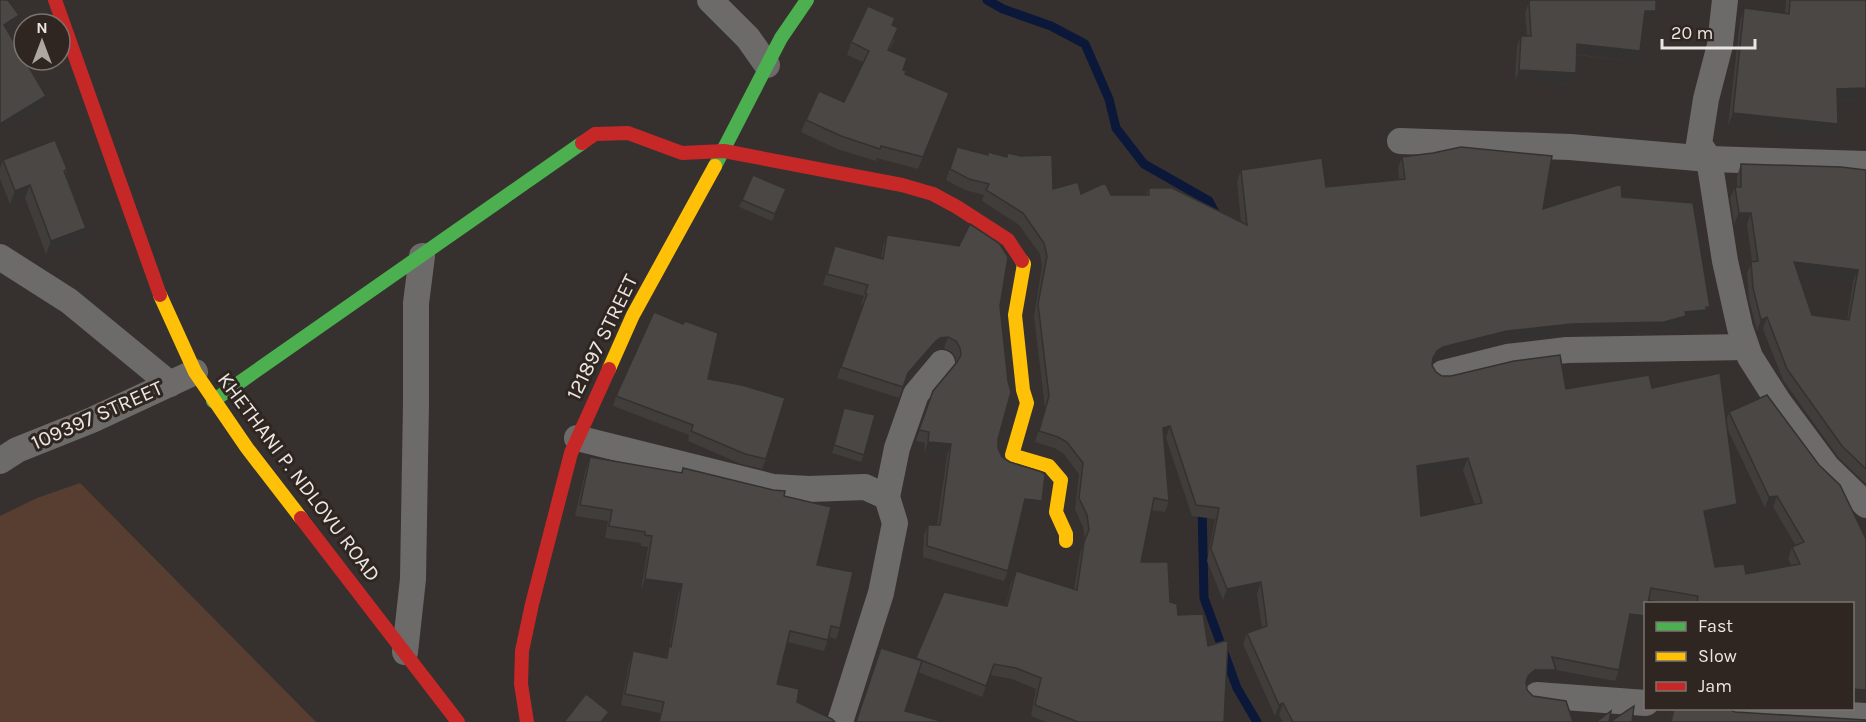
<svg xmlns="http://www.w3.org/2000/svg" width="1866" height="722" viewBox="0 0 1866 722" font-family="Karla,sans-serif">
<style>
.green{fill:#573e30}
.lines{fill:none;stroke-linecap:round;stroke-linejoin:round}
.stream{stroke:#0b1839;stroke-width:9}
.street{stroke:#6d6b6a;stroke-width:26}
.fast{stroke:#4caf50;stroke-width:14}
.slow{stroke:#ffc107;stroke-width:14}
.jam{stroke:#c62828;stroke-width:14}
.wall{fill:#403d3b;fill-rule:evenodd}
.shaded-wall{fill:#343230}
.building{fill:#4b4745;stroke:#343230;stroke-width:1.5;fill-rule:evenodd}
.labels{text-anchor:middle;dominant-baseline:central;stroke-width:6;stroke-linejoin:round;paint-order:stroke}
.street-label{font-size:21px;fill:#ece6e2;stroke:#2f2621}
</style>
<rect width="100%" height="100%" fill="#36312e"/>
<polygon class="green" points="80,483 316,722 0,722 0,516 37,498"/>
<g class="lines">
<g class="stream">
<polyline points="987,0 1003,9 1051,26 1085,44 1109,99 1116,128 1144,164 1209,201 1219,220"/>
<polyline points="1202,506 1204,598 1237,688 1257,722"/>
</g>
<g class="street">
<polyline points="710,0 748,38 767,65"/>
<polyline points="1725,0 1720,45 1706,99 1699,144 1709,159 1725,261 1740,328 1750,357 1778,401 1827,467 1866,505"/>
<polyline points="1400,141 1570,147 1709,159 1866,164"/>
<polyline points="0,257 69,301 170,384"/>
<polyline points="1443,373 1507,357 1567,350 1746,347"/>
<polyline points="577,438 773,487 809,489 865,487 887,497 895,523 881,593 840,722"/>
<polyline points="0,461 17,450 92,420 195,372"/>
<polyline points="887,497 897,448 916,394 942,363"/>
<polyline points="405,652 413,579 416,403 416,303 422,256"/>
<polyline points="1537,695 1646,703"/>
<polyline points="1732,708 1866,716"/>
</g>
<g class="fast">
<polyline points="715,166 781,38 807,0"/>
<polyline points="213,401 582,143"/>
</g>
<g class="slow">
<polyline points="1022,261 1024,264 1015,315 1023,390 1027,403 1012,455 1049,466 1061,480 1056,512 1066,534 1066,541"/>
<polyline points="160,295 195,372 247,448 301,518"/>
<polyline points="609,369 633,315 715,166"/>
</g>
<g class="jam">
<polyline points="55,0 160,295"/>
<polyline points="582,143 595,134 628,133 682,153 724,151 902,185 933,194 957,207 1008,240 1022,261"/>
<polyline points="301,518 458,722"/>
<polyline points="527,722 521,684 522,651 532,604 571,453 609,369"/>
</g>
</g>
<g class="wall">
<polygon points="1786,0 1866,0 1866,100 1837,101 1834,136 1728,126 1740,21 1744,8 1785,13"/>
<polygon points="1529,2 1656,11 1652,21 1643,21 1640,51 1636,62 1577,55 1576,73 1572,84 1515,81 1517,46 1521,36 1527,36 1525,13"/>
<polygon points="892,26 894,41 889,51 905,74 945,105 918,169 877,158 876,161 837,149 801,132 806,120 844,102 863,62 847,55 851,42"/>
<path d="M957,147L987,155L988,152L1006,157L1007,153L1021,156L1052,155L1053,189L1078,182L1081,194L1105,183L1111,195H1146L1149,188H1172L1241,222L1237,181L1241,170L1322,158L1326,187L1399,180L1398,168L1402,157L1433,153L1461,147L1552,156L1543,209L1621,184L1622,197L1693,203L1710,307L1706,318H1703L1702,321L1683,323L1682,327L1660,333L1567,335L1503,342L1439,358L1433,362L1432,365L1436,372L1442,376H1451L1514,361L1560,355L1566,389L1649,375L1652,388L1720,373L1726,421L1729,412L1767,395L1819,465L1840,485L1866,539V701L1852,700V603H1674L1649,600L1648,603H1646V619L1643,627L1628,625L1619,670L1615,681L1556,670L1552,681H1531L1527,685V690L1533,696L1566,701L1573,722H1283L1279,715L1275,716L1243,644L1247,633L1262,628L1257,594L1223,600L1207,561L1215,519L1192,516L1166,438H1164L1169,501L1165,512L1151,510L1141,562H1168L1170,602L1177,604L1178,615L1203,614L1208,646L1228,640L1224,722H1046L1031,716L1036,689L1012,679L990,675L982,697L918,672L905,711L944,722H856L881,648L916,659L944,592L1006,605L1011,583L1016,571L1074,589L1080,553L1085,540L1083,527L1075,509L1079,474L1063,453L1054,448L1035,442L1045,408L1034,316L1042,267L1040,254L1019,225L982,201L984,195L965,190L946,180ZM1727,428L1765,508L1773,507L1796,546L1792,547L1788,559L1792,566L1746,574L1744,564L1715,567L1706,521L1733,515L1737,504ZM1463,470L1475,505L1421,516L1418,476Z"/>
<polygon points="3,160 67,169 66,174 86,228 81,241 46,254 25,198 10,204 0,179 0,168"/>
<path d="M1741,164L1866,170V483H1865L1838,457L1783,380L1763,329L1757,331L1749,300L1747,273L1752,262L1747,224H1734L1730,198L1735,187H1737V176ZM1798,274L1853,281L1847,320L1812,315Z"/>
<polygon points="784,196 772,221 739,207 742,200"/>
<polygon points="887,235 1000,306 998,448 1002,457 1042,501 1038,512 1022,510 1008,571 1004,581 923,557 924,535 928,525 937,525 947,455 924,453 925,443 916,441 933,391 956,363 956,358 952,352 944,348 936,349 931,353 904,384 899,398 837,378 863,305 861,304 864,296 823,285 831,256 835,246 881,258 883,246"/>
<polygon points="708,379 766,459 762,469 741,464 688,441 689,435 613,406 616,396"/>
<polygon points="844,408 864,455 861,462 832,453"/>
<polygon points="590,457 681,473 683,468 784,496 817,565 840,628 836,639 829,637 824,651 788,642 777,684 797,702 835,722 658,722 660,713 621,705 629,663 633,651 665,658 669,648 678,595 641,590 648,547 641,546 641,543 605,538 608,521 575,516 586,468"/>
<polygon points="1673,708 1727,708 1735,712 1866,722 1670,722"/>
</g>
<g class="shaded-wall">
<polygon points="1645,11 1656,11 1652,21 1641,21"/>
<polygon points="19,15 14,29 0,39 4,25"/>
<polygon points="1577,44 1640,51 1636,62 1574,54"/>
<polygon points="1519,70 1576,73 1572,84 1515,81"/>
<polygon points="1866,88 1866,100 1833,101 1837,89"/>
<polygon points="949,93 945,105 918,169 923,157"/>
<polygon points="46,96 41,110 0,134 0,124"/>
<polygon points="1733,113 1838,124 1834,136 1728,126"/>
<polygon points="30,185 25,198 10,204 15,191"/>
<polygon points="1739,213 1751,213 1747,224 1734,224"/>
<polygon points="86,228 81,241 46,254 51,241"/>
<polygon points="1794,262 1858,270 1853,281 1790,273"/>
<polygon points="1710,307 1706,318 1703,318 1702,321 1683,323 1682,327 1660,333 1567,335 1503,342 1439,358 1433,362 1428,369 1433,358 1437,351 1443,347 1507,331 1685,312"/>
<polygon points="1767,317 1763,329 1757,331 1761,320"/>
<polygon points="948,337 944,348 936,349 931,353 904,384 899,398 908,373 935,342 940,338"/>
<polygon points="1170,426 1166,438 1159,439 1163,428"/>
<polygon points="928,442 951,444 947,455 924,453"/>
<polygon points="1468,458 1463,470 1413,477 1417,466"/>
<polygon points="1777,496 1773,507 1765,508 1769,497"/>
<polygon points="1025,499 1042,501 1038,512 1021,510"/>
<polygon points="1737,504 1733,515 1700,522 1704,511"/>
<polygon points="645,579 682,584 678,595 641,590"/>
<polygon points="1261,582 1257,594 1223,600 1227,589"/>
<polygon points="1630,614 1646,616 1646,619 1643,627 1626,625"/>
<polygon points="1535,670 1556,670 1552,681 1531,681 1524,687 1528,676"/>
<polygon points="1852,689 1866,690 1866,701 1852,700"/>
<polygon points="1283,703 1279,715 1275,716 1279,705"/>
<polygon points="609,712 607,719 604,722 601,722"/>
</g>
<g class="building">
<polygon points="0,0 8,0 19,15 4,25 46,96 0,124"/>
<polygon points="1531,0 1656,0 1656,11 1645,11 1640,51 1577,44 1576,73 1519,70 1521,36 1531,36 1529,2"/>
<polygon points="1790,0 1866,0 1866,88 1837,89 1838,124 1733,113 1744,8 1789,14"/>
<polygon points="868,6 895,18 892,25 898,28 888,50 907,58 903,70 906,71 905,74 949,93 923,157 881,146 880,149 841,136 806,120 819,91 844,102 869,51 851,42"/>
<polygon points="55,140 67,169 64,171 86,228 51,241 30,185 15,191 3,160"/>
<path d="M957,147L988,155V152L1007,157V153L1021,156L1052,155L1053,189L1078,182L1081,194L1105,183L1111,195H1149V188H1172L1247,225L1241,170L1322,158L1326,187L1405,179L1402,157L1433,153L1461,147L1552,156L1543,209L1621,184L1622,197L1693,203L1710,307H1706V310L1685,312L1686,316L1664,322L1571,324L1507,331L1443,347L1437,351L1433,358L1432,365L1436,372L1442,376H1451L1514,361L1560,355L1566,389L1649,375L1652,388L1720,373L1737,504L1704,511L1715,567L1744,564L1746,574L1800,564L1792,547L1804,542L1777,496L1769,497L1729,412L1767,395L1819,465L1840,485L1866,539V690L1852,689V603H1697L1698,596L1651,588L1648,603H1646V616L1630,614L1619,670L1552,657L1556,670H1535L1528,676L1526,682L1527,690L1533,696L1566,701L1573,722H1293L1283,703L1279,705L1247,633L1267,626L1261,582L1227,589L1211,549L1219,508L1196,505L1170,426L1163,428L1169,501L1154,498L1141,562H1168L1170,602L1177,604L1178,615L1203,614L1208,646L1228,640L1224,722H1078L1035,705L1041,678L1016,668L994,664L986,686L916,658L944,592L1007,606L1016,571L1077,590L1084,542L1089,530L1087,515L1079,498L1083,463L1067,442L1058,437L1039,431L1049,396L1038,304L1047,256L1044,243L1023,213L986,190L989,184L969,179L950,169ZM1468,458L1482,503L1421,516L1417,466Z"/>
<path d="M1741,164L1841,167L1866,170V469L1842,446L1787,369L1767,317L1761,320L1753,288L1751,262L1758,261L1751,213H1739L1735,187H1741ZM1794,262L1858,270L1849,320L1812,315Z"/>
<polygon points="753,175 786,189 775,214 742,200"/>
<polygon points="970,224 999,243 1008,257 1000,306 1008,381 1011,392 998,439 998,448 1002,457 1010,462 1042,472 1045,475 1042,501 1025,499 1008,571 927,546 928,525 940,525 951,444 928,442 929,432 919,430 933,391 957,362 961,355 960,348 956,341 948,337 940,338 935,342 908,373 903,387 841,367 867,294 865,293 868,285 827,274 835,246 883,259 887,235 959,246"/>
<polygon points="654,312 683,324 685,321 718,333 708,379 742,385 785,398 766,459 745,454 691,431 693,425 616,396"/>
<polygon points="844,408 875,415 864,455 834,445"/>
<polygon points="590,457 682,473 683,468 773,490 785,491 784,496 831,507 817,565 853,572 840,628 831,626 828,640 790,631 777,684 799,689 797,702 832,719 835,722 659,722 664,702 625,694 633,651 667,658 669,646 671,647 682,584 645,579 652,536 645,535 645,532 609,526 612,510 580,505"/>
<polygon points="881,648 922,661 905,711 944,722 856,722"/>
<polygon points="586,694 609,712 601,722 564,722"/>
<polygon points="1634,706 1632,722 1610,722"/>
<polygon points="1674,708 1727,708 1735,712 1866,720 1866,722 1671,722"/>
<polygon points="1611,711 1609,722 1596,722"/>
</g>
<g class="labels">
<g class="street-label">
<text transform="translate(602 337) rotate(-64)">121897 STREET</text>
<text transform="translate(97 415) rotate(-24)">109397 STREET</text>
<text transform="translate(299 477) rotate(53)">KHETHANI P. NDLOVU ROAD</text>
</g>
</g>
<rect x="1644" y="602" width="210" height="108" fill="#2f2621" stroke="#7b736e" stroke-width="1.5"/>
<rect x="1656" y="622" width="30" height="9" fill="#4caf50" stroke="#7b736e" stroke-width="1.5"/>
<text x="1698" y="632" font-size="18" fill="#ece6e2">Fast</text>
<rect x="1656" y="652" width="30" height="9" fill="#ffc107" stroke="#7b736e" stroke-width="1.5"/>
<text x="1698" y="662" font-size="18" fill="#ece6e2">Slow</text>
<rect x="1656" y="682" width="30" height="9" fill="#c62828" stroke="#7b736e" stroke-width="1.5"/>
<text x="1698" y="692" font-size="18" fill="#ece6e2">Jam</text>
<g transform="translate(42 42)"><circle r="28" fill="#2f2621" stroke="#7b736e" stroke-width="1.5"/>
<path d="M0-4.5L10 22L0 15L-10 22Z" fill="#aca7a3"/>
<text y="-9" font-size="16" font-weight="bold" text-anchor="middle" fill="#ece6e2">N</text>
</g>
<path d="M1662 39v9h93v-9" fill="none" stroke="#ece6e2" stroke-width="3"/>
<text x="1671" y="39" font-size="18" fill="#ece6e2" stroke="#2f2621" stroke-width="4.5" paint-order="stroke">20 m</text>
</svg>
